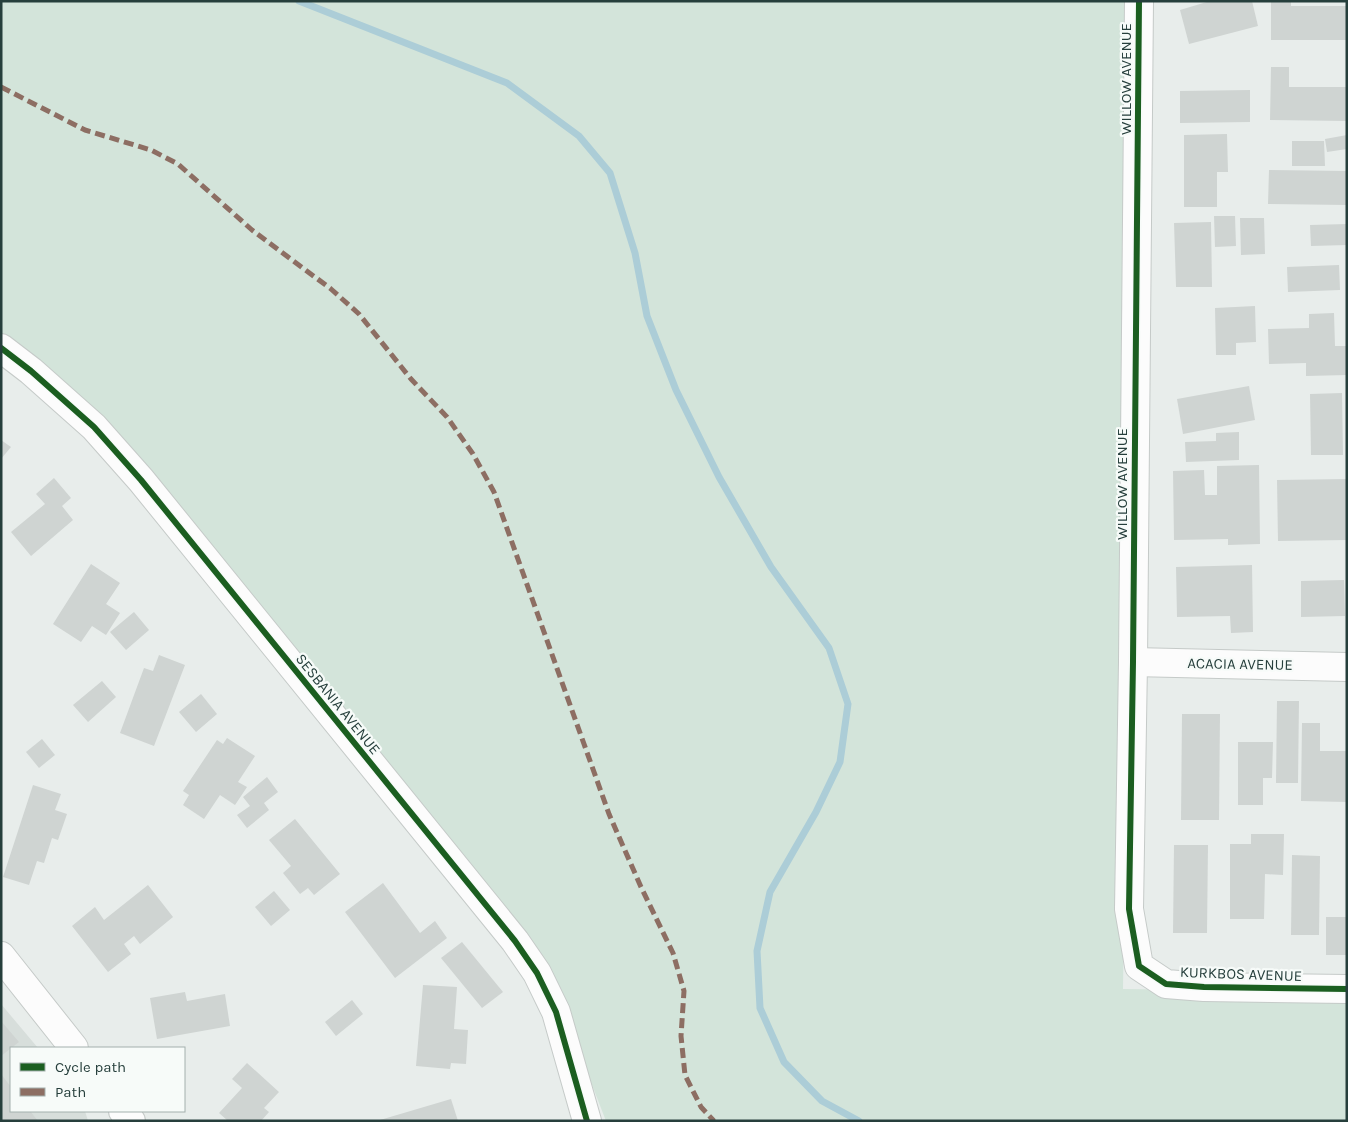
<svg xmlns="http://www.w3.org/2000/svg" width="1348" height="1122" viewBox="0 0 1348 1122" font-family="Karla,sans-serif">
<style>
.built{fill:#d7dedb}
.green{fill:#d3e4da}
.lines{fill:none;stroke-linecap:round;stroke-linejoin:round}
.stream{stroke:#accdd7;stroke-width:7}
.building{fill:#cfd4d2}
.minor-casing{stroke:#c5cac8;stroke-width:30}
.minor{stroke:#fcfcfc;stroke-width:28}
.quiet{stroke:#8d6e63;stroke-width:5;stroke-dasharray:10 5;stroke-linecap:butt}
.cycleway-casing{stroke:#f7fbf9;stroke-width:9}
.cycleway{stroke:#1b5e20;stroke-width:6}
.labels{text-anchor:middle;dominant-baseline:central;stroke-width:4.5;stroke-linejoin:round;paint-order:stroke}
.street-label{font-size:15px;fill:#263f3c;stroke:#f7fbf9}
</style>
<rect width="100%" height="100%" fill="#e8edeb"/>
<polygon class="built" points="1,1004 38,1048 11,1048 11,1111 85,1111 88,1121 1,1121"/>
<polygon class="green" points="1,1 1136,1 1123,989 1347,992 1347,1121 606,1121 545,963 1,338"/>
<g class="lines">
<polyline class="stream" points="299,1 507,83 579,136 610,173 635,253 647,316 676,390 719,477 771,567 829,648 848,704 840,762 816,812 770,892 757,951 760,1008 784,1062 822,1101 859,1121"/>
</g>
<g class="building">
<polygon points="1210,1 1252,1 1258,26 1189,44 1180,10"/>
<polygon points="1271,1 1291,1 1291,6 1347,6 1347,40 1271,40"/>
<polygon points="1271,67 1289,67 1289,87 1347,87 1347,121 1270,120"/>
<polygon points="1250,90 1250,122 1180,123 1180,91"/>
<polygon points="1227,134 1228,172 1217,172 1217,207 1184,207 1184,135"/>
<polygon points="1347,135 1347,149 1327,152 1325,139"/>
<polygon points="1292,141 1324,141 1325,166 1292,166"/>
<polygon points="1269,170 1347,171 1347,205 1268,204"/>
<polygon points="1214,216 1235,216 1236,246 1215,247"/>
<polygon points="1240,218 1264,218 1265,254 1241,255"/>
<polygon points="1211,222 1212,287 1176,287 1174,223"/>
<polygon points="1347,224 1347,245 1311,246 1310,225"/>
<polygon points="1339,265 1340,290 1288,292 1287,267"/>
<polygon points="1255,306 1256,342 1236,343 1236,355 1216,355 1215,308"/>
<polygon points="1334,313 1335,346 1347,346 1347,375 1306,376 1306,363 1269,364 1268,329 1309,328 1309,314"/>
<polygon points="1249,386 1255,420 1183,434 1177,399"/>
<polygon points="1342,393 1343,455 1311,455 1310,394"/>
<polygon points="1239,432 1239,460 1186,462 1185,442 1216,441 1216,433"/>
<polygon points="1,440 11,447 1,459"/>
<polygon points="1259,465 1260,544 1228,545 1228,539 1174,540 1173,471 1204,470 1205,495 1217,495 1217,466"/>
<polygon points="54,478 71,498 62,506 73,520 31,556 11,532 45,504 36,494"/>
<polygon points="1347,479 1347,540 1278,541 1277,480"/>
<polygon points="91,564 120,583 106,604 120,613 106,635 92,626 81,642 53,624"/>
<polygon points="1252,565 1253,632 1231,633 1230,616 1177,617 1176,567"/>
<polygon points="1344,580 1345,616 1301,617 1301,581"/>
<polygon points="134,612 149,630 126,650 110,632"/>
<polygon points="159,655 185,665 154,746 120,733 144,668 153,671"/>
<polygon points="102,681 116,697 88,722 73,705"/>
<polygon points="201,694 217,714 196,732 179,712"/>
<polygon points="1277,701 1299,701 1298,783 1276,783"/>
<polygon points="1182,714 1220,714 1219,820 1181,820"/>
<polygon points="1302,723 1320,723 1320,751 1347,751 1347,802 1301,801"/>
<polygon points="227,738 255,756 238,782 247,787 235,805 220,795 204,819 183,805 189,795 183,791 217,740 223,744"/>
<polygon points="42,739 55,755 39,768 26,752"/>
<polygon points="1238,742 1273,742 1272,778 1263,778 1263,805 1238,805"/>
<polygon points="267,777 278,792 264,803 269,810 247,828 237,815 250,806 243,797"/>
<polygon points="33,785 61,794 55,810 67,814 58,840 52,838 44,863 37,861 29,885 3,877"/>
<polygon points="295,819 340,874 314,895 308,888 300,894 283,873 291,866 269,840"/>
<polygon points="1251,834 1284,834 1283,875 1265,874 1264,919 1230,919 1230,844 1251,844"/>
<polygon points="1174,845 1208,845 1207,933 1173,933"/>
<polygon points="1292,855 1320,856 1319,935 1291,935"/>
<polygon points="383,883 420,933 435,921 447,938 395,978 345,912"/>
<polygon points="148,885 173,917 140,944 134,936 124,944 131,954 108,972 72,926 95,907 104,920"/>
<polygon points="274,891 290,910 271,926 255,907"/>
<rect x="1326" y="917" width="21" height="38"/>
<polygon points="462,942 503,992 482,1008 441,958"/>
<polygon points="423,985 457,987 454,1029 468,1030 466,1064 451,1063 450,1069 416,1066"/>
<polygon points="185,992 187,1001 225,994 230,1026 157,1039 150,998"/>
<polygon points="352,1000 363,1014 336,1036 325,1022"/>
<polygon points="1,1021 19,1042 1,1056"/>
<polygon points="247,1063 279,1092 264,1108 269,1112 261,1121 228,1121 219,1113 242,1088 232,1079"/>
<polygon points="1,1074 11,1087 11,1111 30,1111 38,1121 1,1121"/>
<polygon points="451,1099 458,1121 380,1121 380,1120"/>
</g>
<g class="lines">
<g class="minor-casing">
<g id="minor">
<polyline points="1139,1 1133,662 1129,909 1139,966 1166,984 1204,987 1347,989"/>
<polyline points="1,348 31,371 94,427 141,480 515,941 537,973 556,1012 587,1121"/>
<polyline points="1133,662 1347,667"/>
<polyline points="1,956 74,1048"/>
<polyline points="123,1111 131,1121"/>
</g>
</g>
<use href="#minor" class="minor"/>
<polyline class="quiet" points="1,87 85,130 151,150 178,164 252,230 331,289 359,314 411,379 447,417 473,454 494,492 609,814 641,887 673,953 684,991 681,1036 685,1075 701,1107 714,1121"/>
<g class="cycleway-casing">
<g id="cycleway">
<polyline points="1139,1 1133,662 1129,909 1139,966 1166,984 1204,987 1347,989"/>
<polyline points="1,348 31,371 94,427 141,480 515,941 537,973 556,1012 587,1121"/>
</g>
</g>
<use href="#cycleway" class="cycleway"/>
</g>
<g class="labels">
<g class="street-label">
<text transform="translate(1126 79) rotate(-90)">WILLOW AVENUE</text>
<text transform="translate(1122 484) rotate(-90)">WILLOW AVENUE</text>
<text transform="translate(1240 664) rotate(1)">ACACIA AVENUE</text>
<text transform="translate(338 704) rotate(51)">SESBANIA AVENUE</text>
<text transform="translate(1241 974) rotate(2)">KURKBOS AVENUE</text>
</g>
</g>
<rect width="1348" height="1122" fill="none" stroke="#263f3c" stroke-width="5"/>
<rect x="10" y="1047" width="175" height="65" fill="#f7fbf9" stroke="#a3b0ad"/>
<rect x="20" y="1063" width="25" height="8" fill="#1b5e20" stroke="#a3b0ad"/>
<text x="55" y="1072" font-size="15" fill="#263f3c">Cycle path</text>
<rect x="20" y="1088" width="25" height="8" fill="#8d6e63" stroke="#a3b0ad"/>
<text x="55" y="1097" font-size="15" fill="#263f3c">Path</text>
</svg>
